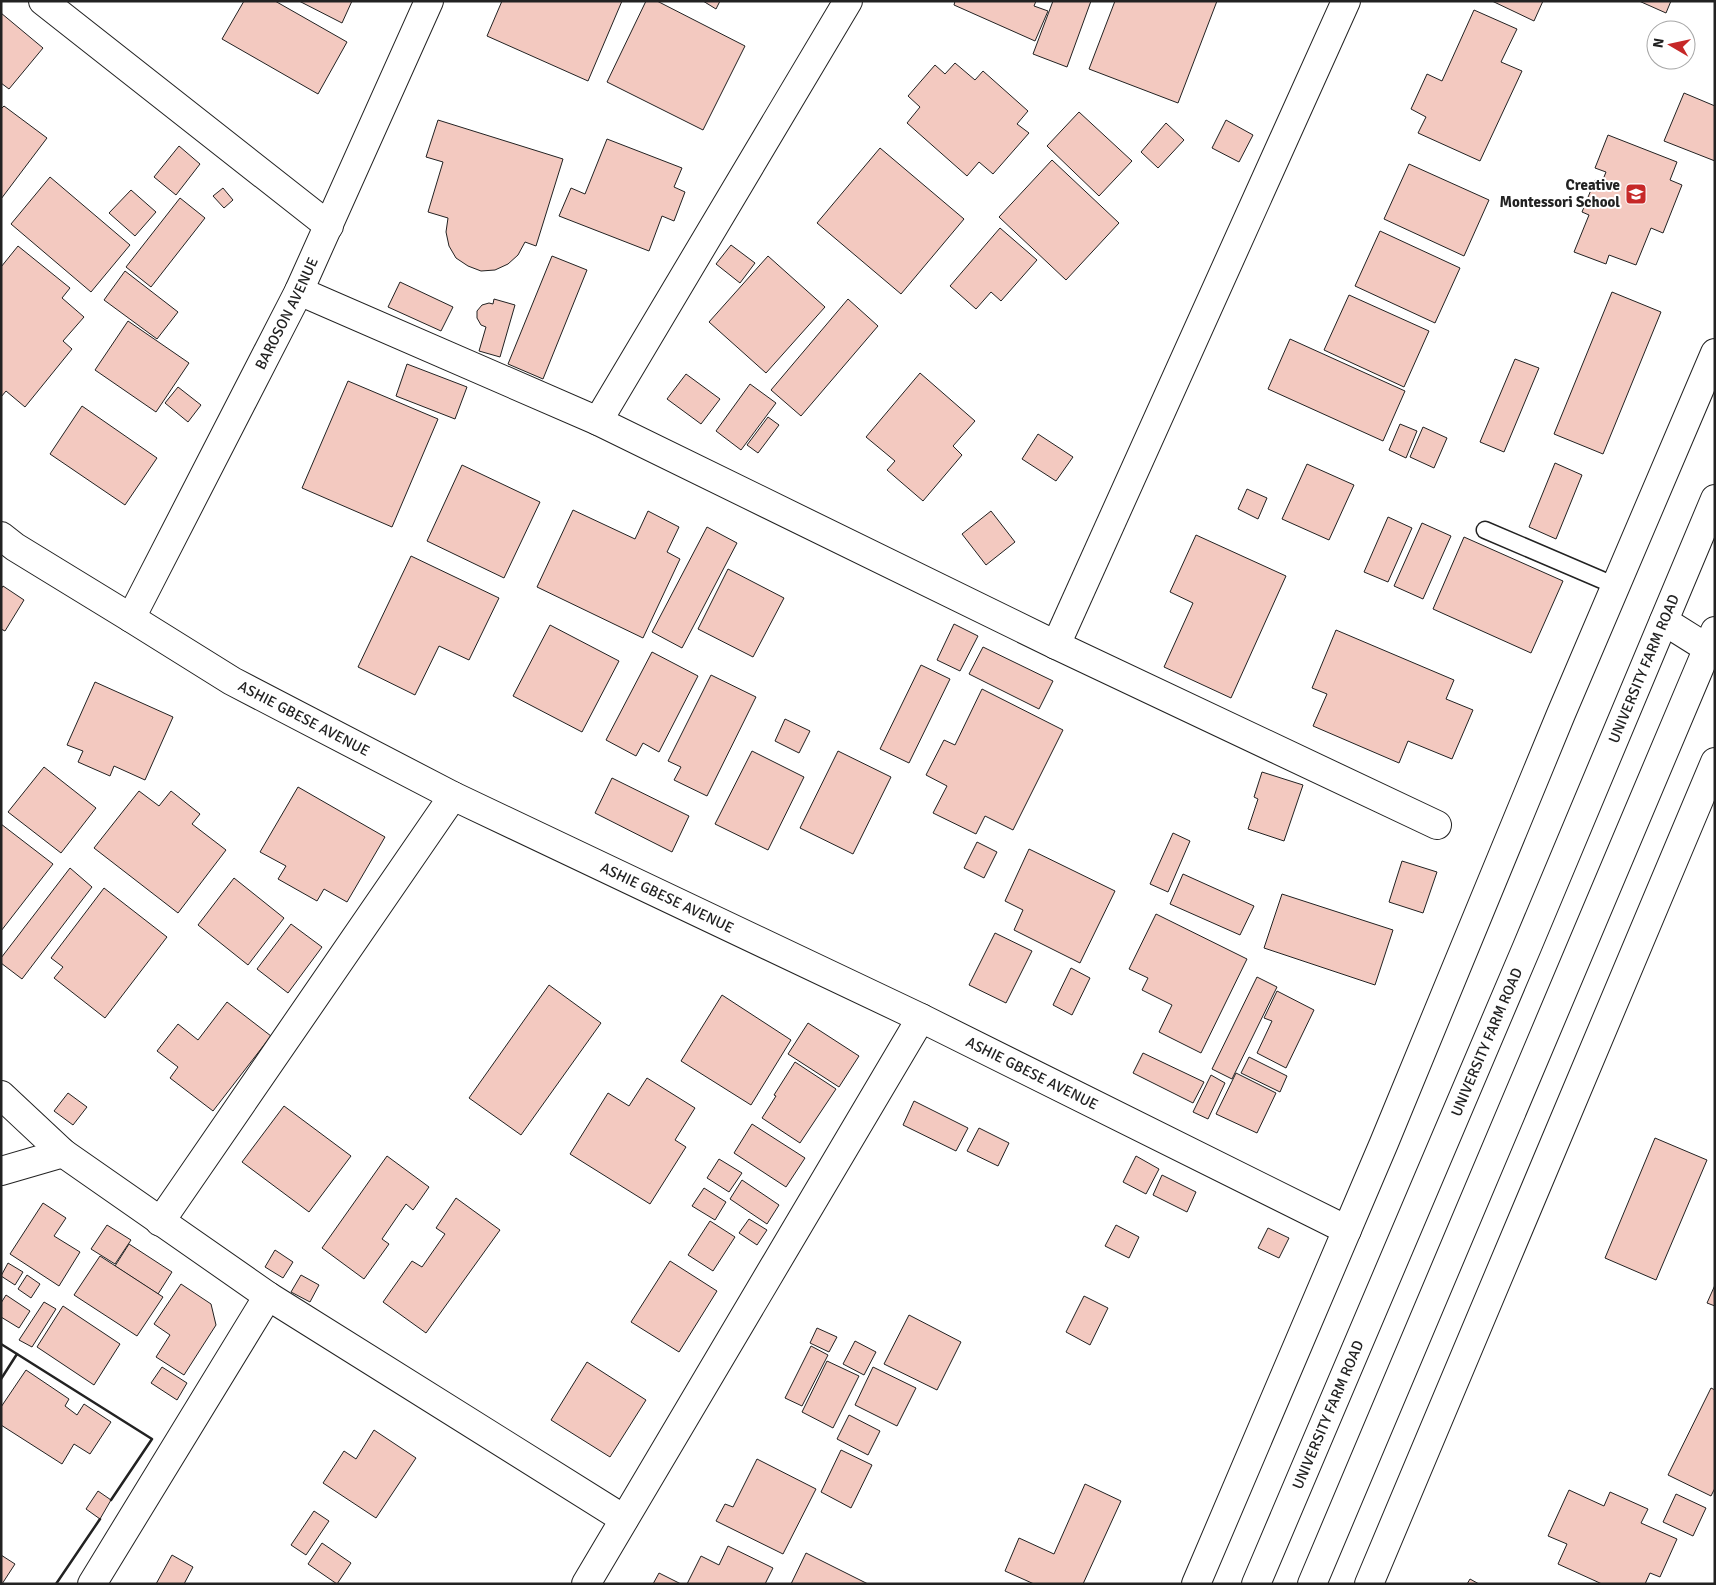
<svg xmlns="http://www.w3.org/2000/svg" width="1716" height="1585" viewBox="0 0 1716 1585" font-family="Signika,sans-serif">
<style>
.building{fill:#f3c9c0;stroke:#222}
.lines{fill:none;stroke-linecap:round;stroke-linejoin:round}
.lane-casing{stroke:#222;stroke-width:19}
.street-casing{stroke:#222;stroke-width:30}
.secondary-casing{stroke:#222;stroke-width:30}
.lane{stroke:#fff;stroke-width:16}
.street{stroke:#fff;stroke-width:28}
.secondary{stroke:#fff;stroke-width:28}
.wall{stroke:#222;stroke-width:2.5}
.labels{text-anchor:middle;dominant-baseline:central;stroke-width:4;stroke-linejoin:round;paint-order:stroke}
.poi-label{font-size:15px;font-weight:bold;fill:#222;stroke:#fff;text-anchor:end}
.street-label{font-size:15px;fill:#222;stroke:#fff}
</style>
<rect width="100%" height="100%" fill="#fff"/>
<g class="building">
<polygon points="244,1 275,1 347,42 318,94 222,39"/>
<polygon points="299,1 352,1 342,23"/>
<polygon points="502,1 622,1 588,81 487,36"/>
<polygon points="646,1 657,1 745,46 703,130 607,82"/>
<polygon points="703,1 720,1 716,9"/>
<polygon points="955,1 1036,1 1034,6 1048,11 1035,41 954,5"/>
<polygon points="1053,1 1091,1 1067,67 1033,54"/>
<polygon points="1115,1 1217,1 1178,103 1089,69"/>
<polygon points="1492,1 1543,1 1534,21"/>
<polygon points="1639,1 1671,1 1666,13"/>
<polygon points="1474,10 1517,29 1501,62 1522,71 1480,161 1418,133 1426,117 1411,109 1427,74 1442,81"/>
<polygon points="1,13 43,48 9,89 1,83"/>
<polygon points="955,63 975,80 983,71 1028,111 1017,124 1029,133 993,174 979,162 967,176 907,123 920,107 908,96 935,65 945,74"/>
<polygon points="1684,93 1715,106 1715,161 1664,141"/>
<polygon points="4,106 47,138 1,199 1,109"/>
<polygon points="1079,112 1132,161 1099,196 1047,146"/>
<polygon points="438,120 563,159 536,246 525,242 518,255 508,264 495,270 481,271 468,266 456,258 449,246 446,232 448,218 428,212 443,162 426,157"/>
<polygon points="1226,120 1253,135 1239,162 1212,148"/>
<polygon points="1166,123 1184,140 1158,168 1141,152"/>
<polygon points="1608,135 1677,162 1670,180 1682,185 1663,233 1651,228 1636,265 1609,255 1606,264 1574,252 1589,215 1582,212 1595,180 1602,182 1606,172 1595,168"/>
<polygon points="607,139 682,168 674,187 685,192 674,221 662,216 649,251 559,216 571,188 585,194"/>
<polygon points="179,146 200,164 176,195 154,177"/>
<polygon points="880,148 964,219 901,294 817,223"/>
<polygon points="1052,160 1119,223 1066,280 999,217"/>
<polygon points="1409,164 1489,200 1464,256 1384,219"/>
<polygon points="50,177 130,245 91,292 11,224"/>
<polygon points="223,188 233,200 224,208 213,196"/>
<polygon points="131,190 156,212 135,236 109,213"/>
<polygon points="180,198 205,218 151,287 126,267"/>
<polygon points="1000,228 1037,260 1001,301 991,292 976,309 950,286"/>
<polygon points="1380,231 1460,268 1435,323 1355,286"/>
<polygon points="731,245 755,263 740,283 716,264"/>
<polygon points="18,246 70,288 62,298 84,317 63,341 72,349 25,407 6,391 1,397 1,267"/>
<polygon points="552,256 587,270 543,379 508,364"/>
<polygon points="768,256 825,307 766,373 709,322"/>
<polygon points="125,271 178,312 157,339 104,300"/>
<polygon points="400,282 453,307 441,331 388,307"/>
<polygon points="1612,292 1661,312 1603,454 1554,434"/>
<polygon points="1349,295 1429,331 1404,387 1324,350"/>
<polygon points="494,299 515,305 500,357 479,351 486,327 481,325 477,318 477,311 482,305 489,303 493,304"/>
<polygon points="848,299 878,326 801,416 771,390"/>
<polygon points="128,321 189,363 156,412 95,370"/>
<polygon points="1290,339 1405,391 1383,441 1268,389"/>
<polygon points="1515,359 1539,368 1504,452 1480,442"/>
<polygon points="407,364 467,387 455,419 396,396"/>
<polygon points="920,373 975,421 953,446 962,455 923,501 887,470 895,461 866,437"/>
<polygon points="686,374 720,399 701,424 667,399"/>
<polygon points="348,381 438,419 392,527 302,488"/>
<polygon points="750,384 776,403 741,450 716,431"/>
<polygon points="178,387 201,405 188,422 165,403"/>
<polygon points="82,406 157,458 125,505 50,454"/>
<polygon points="768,417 779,425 758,453 747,445"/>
<polygon points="1400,424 1417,431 1406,458 1389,450"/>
<polygon points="1423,427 1447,438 1434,468 1410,457"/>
<polygon points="1038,434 1073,457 1056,481 1022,459"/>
<polygon points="1555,463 1582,475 1556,539 1529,527"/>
<polygon points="1307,464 1354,485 1329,540 1282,519"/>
<polygon points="462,465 540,502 504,578 427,541"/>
<polygon points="1247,489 1267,498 1258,519 1238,509"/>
<polygon points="573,510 635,539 648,511 679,527 667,552 680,559 643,638 537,587"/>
<polygon points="991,511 1015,542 986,565 962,534"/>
<polygon points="1388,517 1412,528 1388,582 1364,572"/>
<polygon points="1422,523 1451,536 1423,599 1394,586"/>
<polygon points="707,527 737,543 682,648 652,632"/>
<polygon points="1196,535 1286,576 1231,698 1164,667 1193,603 1170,592"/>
<polygon points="1464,537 1563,581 1531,653 1433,609"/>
<polygon points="411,556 499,598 469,660 439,646 415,695 358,667"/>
<polygon points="728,569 784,598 753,657 698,629"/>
<polygon points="3,586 24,600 5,631 1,629 1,589"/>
<polygon points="954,624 978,636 960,671 937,660"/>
<polygon points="550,625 619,661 582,732 513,696"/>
<polygon points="1336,630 1454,680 1446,699 1473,710 1452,759 1408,741 1399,763 1313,726 1327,694 1312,688"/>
<polygon points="983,647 1053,681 1039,709 969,674"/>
<polygon points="652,652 698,676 659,752 643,743 636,756 606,740"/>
<polygon points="921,665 950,679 909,763 880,749"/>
<polygon points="711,675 756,697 707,796 674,780 681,767 668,761"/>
<polygon points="95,682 173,717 145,780 114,766 110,776 78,762 83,751 67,745"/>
<polygon points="982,689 1063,730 1013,830 985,816 976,834 933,813 947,786 926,775 944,740 955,745"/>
<polygon points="785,719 810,731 799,753 775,741"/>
<polygon points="752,751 804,777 768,850 715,824"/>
<polygon points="838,751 891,777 853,854 800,828"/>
<polygon points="44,767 96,808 61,853 8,812"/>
<polygon points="1262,772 1303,785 1284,841 1248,829 1258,799 1254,797"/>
<polygon points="612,778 689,816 672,852 595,813"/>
<polygon points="298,787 385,837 347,902 324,889 317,901 278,879 286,866 260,852"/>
<polygon points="139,791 159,806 171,791 200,814 192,824 226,850 178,913 94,848"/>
<polygon points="1,824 53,864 1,931"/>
<polygon points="1173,833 1190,841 1168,892 1150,884"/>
<polygon points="977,842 997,852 984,878 964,868"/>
<polygon points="1029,849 1115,891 1080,963 1014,930 1023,910 1005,901"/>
<polygon points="1402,861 1437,872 1423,913 1389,902"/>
<polygon points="70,868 92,887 22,979 1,963 1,958"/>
<polygon points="1183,874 1254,906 1240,935 1170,904"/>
<polygon points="234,878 284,918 248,965 198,925"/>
<polygon points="104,888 167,937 105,1018 54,978 63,967 51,958"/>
<polygon points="1282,894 1393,930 1375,985 1264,948"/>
<polygon points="1156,914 1247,959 1201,1053 1159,1032 1172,1005 1142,990 1148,978 1129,969"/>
<polygon points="291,924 322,947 288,993 257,969"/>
<polygon points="995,933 1032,951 1006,1003 969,985"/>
<polygon points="1071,968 1090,978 1072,1015 1053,1005"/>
<polygon points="1257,977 1277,987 1232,1079 1212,1069"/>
<polygon points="549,985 601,1023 521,1135 469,1098"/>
<polygon points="1277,991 1314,1010 1286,1068 1257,1053 1272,1021 1264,1018"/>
<polygon points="722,995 791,1040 751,1105 681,1061"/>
<polygon points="227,1002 271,1036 213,1111 170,1078 178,1067 157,1051 178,1024 198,1040"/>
<polygon points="808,1023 859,1056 839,1087 788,1054"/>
<polygon points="1143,1053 1204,1082 1193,1103 1133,1073"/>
<polygon points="1249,1057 1287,1076 1280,1092 1241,1073"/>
<polygon points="795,1062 836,1089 800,1143 762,1118 776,1096 774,1095"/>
<polygon points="1236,1073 1276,1093 1257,1133 1216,1114"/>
<polygon points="1211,1075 1225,1083 1208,1119 1193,1112"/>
<polygon points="647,1078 695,1108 675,1140 686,1147 650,1204 570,1154 608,1093 629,1106"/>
<polygon points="68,1093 87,1107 73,1125 54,1111"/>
<polygon points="914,1101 968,1128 956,1151 903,1125"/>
<polygon points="284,1106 351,1156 309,1212 242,1162"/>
<polygon points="752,1124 805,1158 786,1187 734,1153"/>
<polygon points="979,1128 1009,1143 998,1166 967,1151"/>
<polygon points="1655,1138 1707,1160 1656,1280 1605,1258"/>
<polygon points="387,1156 429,1187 413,1210 406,1204 382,1239 389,1244 364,1279 322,1248"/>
<polygon points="1136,1156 1159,1169 1146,1194 1123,1182"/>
<polygon points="719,1159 742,1173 729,1192 707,1178"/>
<polygon points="1162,1175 1196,1192 1187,1212 1153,1195"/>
<polygon points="742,1180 779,1205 767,1224 730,1199"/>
<polygon points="704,1188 726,1202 715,1220 692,1206"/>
<polygon points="456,1198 500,1230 426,1333 383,1302 412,1261 422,1267 445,1234 436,1228"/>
<polygon points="43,1203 66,1218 54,1236 80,1252 59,1286 10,1254"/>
<polygon points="749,1219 767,1230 757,1245 739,1233"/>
<polygon points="710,1221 735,1237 713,1271 688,1255"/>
<polygon points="107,1225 131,1240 115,1264 91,1249"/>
<polygon points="1116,1225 1139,1237 1129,1258 1105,1246"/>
<polygon points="1268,1228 1289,1238 1279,1258 1258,1248"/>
<polygon points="129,1244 172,1272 158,1294 115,1266"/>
<polygon points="275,1250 293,1262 283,1278 265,1267"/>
<polygon points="100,1256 163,1297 137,1336 74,1295"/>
<polygon points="670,1261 717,1291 679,1352 631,1322"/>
<polygon points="8,1263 23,1272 15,1285 1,1276"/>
<polygon points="27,1275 40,1284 31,1298 18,1289"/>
<polygon points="301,1275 319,1285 310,1302 291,1292"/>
<polygon points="181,1284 211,1304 216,1325 184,1375 156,1357 170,1335 154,1324"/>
<polygon points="1715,1285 1715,1306 1707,1303"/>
<polygon points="6,1295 30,1311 19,1328 1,1317 1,1303"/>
<polygon points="1084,1296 1108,1308 1090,1345 1066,1332"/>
<polygon points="44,1302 56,1309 32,1347 19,1340"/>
<polygon points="63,1306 120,1344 94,1385 37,1347"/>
<polygon points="909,1315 961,1342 937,1390 884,1364"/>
<polygon points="817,1328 837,1337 829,1352 810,1343"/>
<polygon points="855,1341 876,1352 864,1375 843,1364"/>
<polygon points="811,1346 828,1355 802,1406 785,1398"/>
<polygon points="827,1361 859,1376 833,1428 802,1412"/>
<polygon points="587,1362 646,1400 610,1457 551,1420"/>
<polygon points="162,1367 187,1383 177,1400 151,1383"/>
<polygon points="873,1367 916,1388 897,1426 855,1405"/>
<polygon points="26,1370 69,1399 65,1406 77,1415 84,1404 111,1422 90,1454 74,1444 62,1464 1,1425 1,1407"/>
<polygon points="1711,1388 1715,1390 1715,1488 1711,1496 1668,1475"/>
<polygon points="849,1415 880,1431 868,1455 837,1439"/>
<polygon points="374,1430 416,1458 376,1518 323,1483 344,1451 356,1459"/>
<polygon points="841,1450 872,1465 851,1508 821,1492"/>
<polygon points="757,1459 816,1489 783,1554 716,1521 725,1504 733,1507"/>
<polygon points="1085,1484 1121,1501 1083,1584 1034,1584 1005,1571 1019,1538 1054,1554"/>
<polygon points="1569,1490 1604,1506 1610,1492 1648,1509 1641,1523 1677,1539 1660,1577 1650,1573 1645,1584 1602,1584 1558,1564 1567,1544 1548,1536"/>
<polygon points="98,1491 111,1500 100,1519 86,1509"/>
<polygon points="1676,1494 1706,1508 1693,1536 1663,1522"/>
<polygon points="314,1511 329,1521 306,1555 291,1545"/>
<polygon points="322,1543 351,1563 337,1584 308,1564"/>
<polygon points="728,1546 773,1568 765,1584 687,1584 701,1556 719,1565"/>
<polygon points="806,1553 868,1584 791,1584"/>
<polygon points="1,1555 15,1564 2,1584 1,1584"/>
<polygon points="172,1555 193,1567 184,1584 156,1584"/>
<polygon points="659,1573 681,1584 653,1584"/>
<polygon points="1470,1579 1479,1584 1467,1584"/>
</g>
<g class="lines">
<g class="lane-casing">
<polyline id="lane" points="1485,530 1616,586"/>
</g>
<g class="street-casing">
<g id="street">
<polyline points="43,1 329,226"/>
<polyline points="299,291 598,421 1056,645 1437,825"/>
<polyline points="598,421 848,1"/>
<path id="s1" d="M1,536L15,547L131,618L232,681L453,796L921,1018L1347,1230"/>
<path id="s2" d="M131,618L299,291L429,1"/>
<polyline points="1056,645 1346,1"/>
<polyline points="1,1095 63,1153 268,1296 624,1519"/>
<polyline points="1,1171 63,1153"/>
<polyline points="160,1222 453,796"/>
<polyline points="92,1584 268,1296"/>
<polyline points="586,1584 921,1018"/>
<polyline points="1196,1584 1384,1143 1561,714 1715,353"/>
<polyline points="1369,1584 1715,762"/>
</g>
</g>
<g class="secondary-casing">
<g id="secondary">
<polyline points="1664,621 1715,653"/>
<path id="s3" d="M1256,1584L1527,947L1715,499"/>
<polyline points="1312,1584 1715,631"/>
</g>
</g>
<use href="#lane" class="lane"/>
<use href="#street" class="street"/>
<use href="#secondary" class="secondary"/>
<g class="wall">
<polyline points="1,1344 17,1354"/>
<polyline points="1,1379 17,1354 152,1439 111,1500"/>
<polyline points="56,1584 100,1519"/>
</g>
</g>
<defs>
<g id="school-square" transform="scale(1.125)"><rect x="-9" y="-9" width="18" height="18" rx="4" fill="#c62828" stroke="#fff"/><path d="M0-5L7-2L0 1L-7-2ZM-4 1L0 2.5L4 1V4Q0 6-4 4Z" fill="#fff"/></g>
</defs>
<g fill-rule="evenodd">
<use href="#school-square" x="1636" y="194"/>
</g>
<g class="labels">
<g class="poi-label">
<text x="1620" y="185">Creative<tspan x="1620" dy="17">Montessori School</tspan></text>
</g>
<g class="street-label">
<text stroke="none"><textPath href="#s2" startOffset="342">BAROSON AVENUE</textPath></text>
<text stroke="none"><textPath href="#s3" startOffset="994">UNIVERSITY FARM ROAD</textPath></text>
<text stroke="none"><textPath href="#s1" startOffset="354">ASHIE GBESE AVENUE</textPath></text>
<text stroke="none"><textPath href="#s1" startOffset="759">ASHIE GBESE AVENUE</textPath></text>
<text stroke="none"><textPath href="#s3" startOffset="589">UNIVERSITY FARM ROAD</textPath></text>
<text stroke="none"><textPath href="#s1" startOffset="1164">ASHIE GBESE AVENUE</textPath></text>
<text stroke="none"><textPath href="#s3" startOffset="184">UNIVERSITY FARM ROAD</textPath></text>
</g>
</g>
<rect width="1716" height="1585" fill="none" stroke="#222222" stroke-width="5"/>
<g transform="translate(1671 45) rotate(279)"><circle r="24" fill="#ffffff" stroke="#a7a7a7"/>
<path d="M0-4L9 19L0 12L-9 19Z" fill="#c62828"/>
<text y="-8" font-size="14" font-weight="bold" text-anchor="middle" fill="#222222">N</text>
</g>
</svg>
